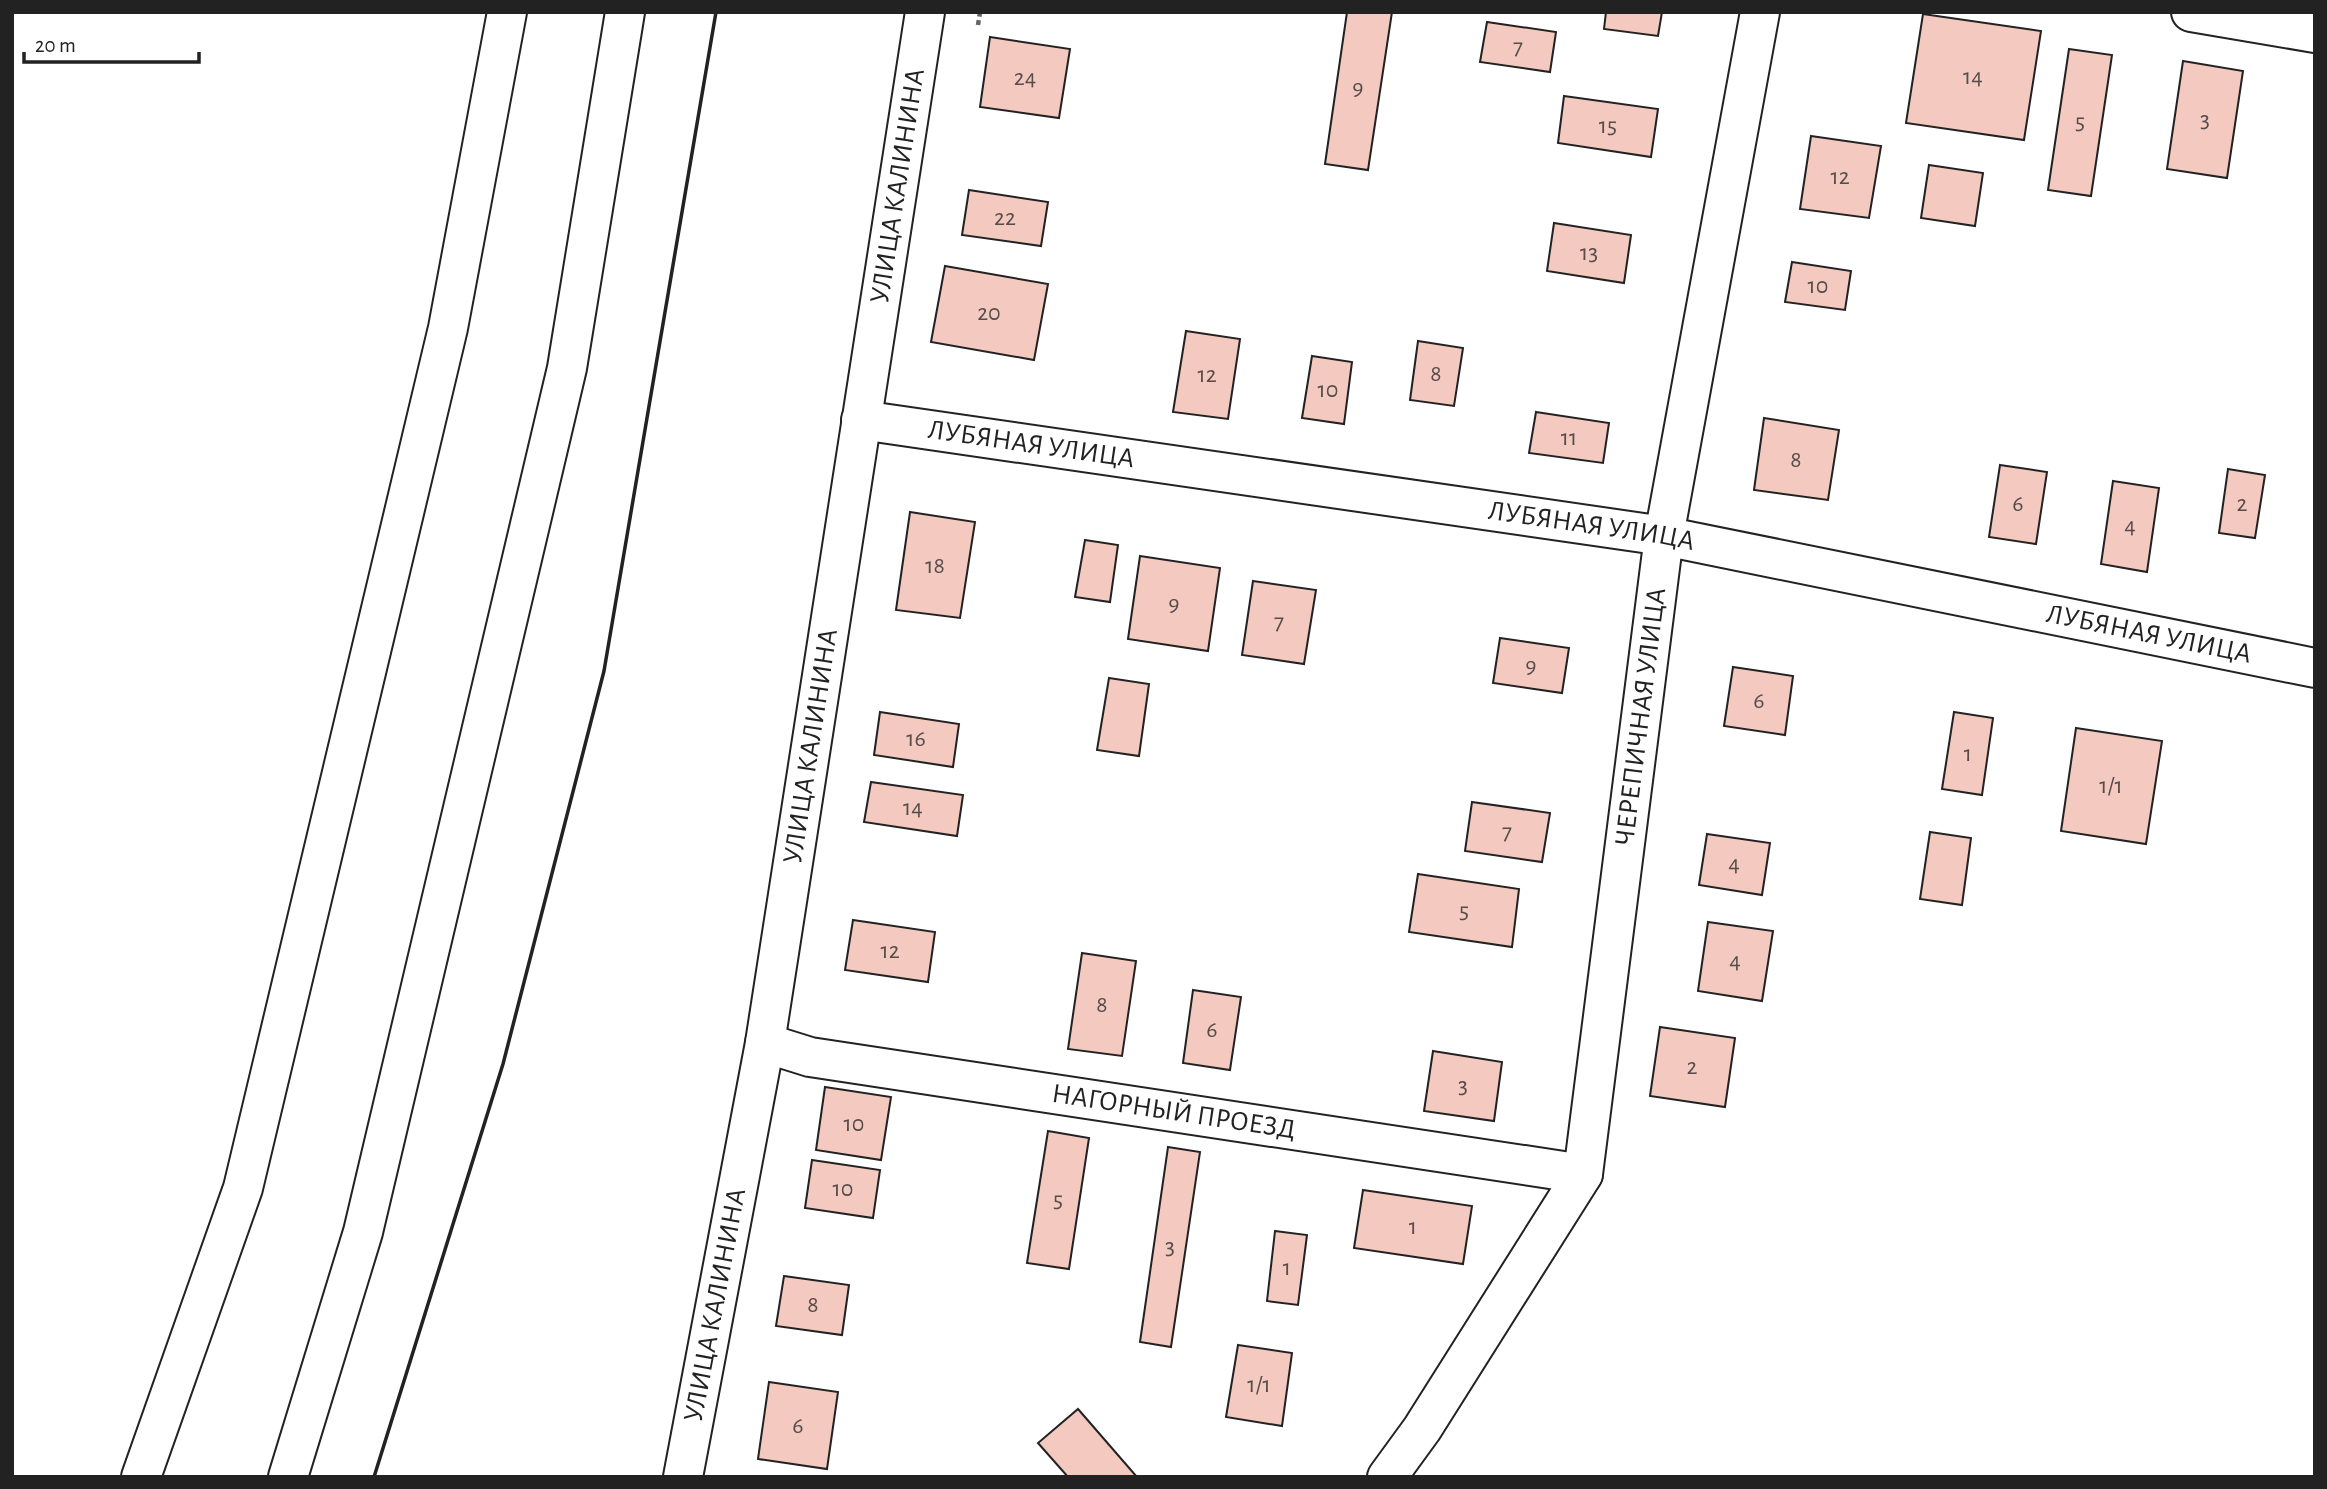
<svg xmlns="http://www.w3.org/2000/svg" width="2327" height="1489" viewBox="0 0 2327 1489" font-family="'Alegreya Sans',sans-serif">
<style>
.building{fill:#f3c9c0;stroke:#222;stroke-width:2}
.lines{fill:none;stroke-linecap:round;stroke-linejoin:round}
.minor-casing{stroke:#222;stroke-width:42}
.highway-casing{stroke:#222;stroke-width:42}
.path{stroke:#646464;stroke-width:4.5;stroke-dasharray:5 3.5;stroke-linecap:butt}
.minor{stroke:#fff;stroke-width:38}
.highway{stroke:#fff;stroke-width:38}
.wall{stroke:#222;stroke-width:3.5}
.labels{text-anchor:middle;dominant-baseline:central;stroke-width:5;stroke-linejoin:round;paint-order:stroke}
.number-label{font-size:24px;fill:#564c4a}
.street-label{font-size:28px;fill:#222;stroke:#fff}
</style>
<rect width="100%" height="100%" fill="#fff"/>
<g class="building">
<polygon points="1347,12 1392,12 1368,170 1325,164"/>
<polygon points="1606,12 1662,12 1658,36 1604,29"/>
<polygon points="1923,14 2041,31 2024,140 1906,123"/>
<polygon points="1487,22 1556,32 1550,72 1480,62"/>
<polygon points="990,37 1070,49 1059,118 980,107"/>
<polygon points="2069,49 2112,55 2091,196 2048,190"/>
<polygon points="2183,61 2243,71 2227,178 2167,169"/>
<polygon points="1564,96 1658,109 1651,157 1558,143"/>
<polygon points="1811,136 1881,146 1869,218 1800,209"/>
<polygon points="1929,165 1983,173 1975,226 1921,218"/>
<polygon points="969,190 1048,202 1041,246 962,235"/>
<polygon points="1554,223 1631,235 1624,283 1547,271"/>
<polygon points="1792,262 1851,271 1845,310 1785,302"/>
<polygon points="945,266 1048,284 1034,360 931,342"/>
<polygon points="1186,331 1240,339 1228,419 1173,412"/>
<polygon points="1418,341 1463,348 1454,406 1410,400"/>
<polygon points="1312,356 1352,362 1344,424 1302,418"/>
<polygon points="1536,412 1609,423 1603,463 1529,453"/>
<polygon points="1764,418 1839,430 1828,500 1754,490"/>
<polygon points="2000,465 2047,472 2036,544 1989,537"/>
<polygon points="2228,469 2265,475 2255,538 2219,533"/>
<polygon points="2113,481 2159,488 2147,572 2101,564"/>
<polygon points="910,512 975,522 960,618 896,610"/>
<polygon points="1085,540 1118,545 1110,602 1075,597"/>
<polygon points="1140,556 1220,568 1208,651 1128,639"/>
<polygon points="1253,581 1316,590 1304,664 1242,655"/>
<polygon points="1500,638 1569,648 1562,693 1493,683"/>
<polygon points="1733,667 1793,676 1785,735 1724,726"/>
<polygon points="1109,678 1149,684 1139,756 1097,750"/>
<polygon points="880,712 959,724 953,767 874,755"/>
<polygon points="1954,712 1993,718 1982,795 1942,789"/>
<polygon points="2076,728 2162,741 2146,844 2061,831"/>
<polygon points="871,782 963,795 957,836 864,822"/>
<polygon points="1472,802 1550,813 1542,862 1465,851"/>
<polygon points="1930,832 1971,838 1962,905 1920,899"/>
<polygon points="1707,834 1770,843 1762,895 1699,885"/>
<polygon points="1418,874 1519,889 1512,947 1409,932"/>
<polygon points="853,920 935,932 928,982 845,970"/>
<polygon points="1708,922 1773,931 1762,1001 1698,991"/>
<polygon points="1082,953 1136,961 1122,1056 1068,1049"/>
<polygon points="1193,990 1241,997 1230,1070 1183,1063"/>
<polygon points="1660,1027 1735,1038 1725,1107 1650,1096"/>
<polygon points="1433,1051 1502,1062 1494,1121 1424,1111"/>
<polygon points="825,1087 891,1097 881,1160 816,1150"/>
<polygon points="1048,1131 1089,1138 1069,1269 1027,1263"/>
<polygon points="1168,1147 1200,1152 1171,1347 1140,1342"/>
<polygon points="812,1160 880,1170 873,1218 805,1208"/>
<polygon points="1363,1190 1472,1206 1463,1264 1354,1248"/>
<polygon points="1275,1231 1307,1235 1298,1305 1267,1301"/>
<polygon points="784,1276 849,1285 842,1335 776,1326"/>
<polygon points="1238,1345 1292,1353 1282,1426 1226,1417"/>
<polygon points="769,1382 838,1392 827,1469 758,1459"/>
<polygon points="1078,1409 1137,1477 1068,1477 1038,1443"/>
</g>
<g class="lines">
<g class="minor-casing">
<g id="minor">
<polyline points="2191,12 2315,33"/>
<path id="s1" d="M861,420L1664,536L2315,668"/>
<path id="s2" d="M765,1043L810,1057L1583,1174"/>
<path id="s3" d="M683,1477L765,1043L925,12"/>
<path id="s4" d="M1387,1477L1422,1429L1583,1174L1664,536L1760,12"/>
</g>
</g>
<g class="highway-casing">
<g id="highway">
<polyline points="141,1477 243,1188 448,328 507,12"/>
<polyline points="288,1477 363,1232 567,368 625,12"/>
</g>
</g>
<polyline class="path" points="978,25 980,12"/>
<use href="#minor" class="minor"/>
<use href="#highway" class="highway"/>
<polyline class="wall" points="374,1477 503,1064 604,671 716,12"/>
</g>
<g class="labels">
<g class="number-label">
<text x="1518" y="47">7</text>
<text x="1973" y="77">14</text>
<text x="1025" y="78">24</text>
<text x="1358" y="88">9</text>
<text x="2205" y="120">3</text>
<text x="2080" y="122">5</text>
<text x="1608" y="126">15</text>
<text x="1840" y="177">12</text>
<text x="1005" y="218">22</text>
<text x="1589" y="253">13</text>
<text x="1818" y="286">10</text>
<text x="989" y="313">20</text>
<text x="1436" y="374">8</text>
<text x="1207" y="375">12</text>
<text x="1328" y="390">10</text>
<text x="1569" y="438">11</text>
<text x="1796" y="460">8</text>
<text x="2018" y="504">6</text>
<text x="2242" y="504">2</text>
<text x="2130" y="526">4</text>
<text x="935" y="566">18</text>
<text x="1174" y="604">9</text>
<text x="1279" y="622">7</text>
<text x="1531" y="666">9</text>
<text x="1759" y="701">6</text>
<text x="916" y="739">16</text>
<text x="1968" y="754">1</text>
<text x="2111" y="786">1/1</text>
<text x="913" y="808">14</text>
<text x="1507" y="832">7</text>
<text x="1734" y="864">4</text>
<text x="1464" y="911">5</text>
<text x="890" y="951">12</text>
<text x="1735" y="961">4</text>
<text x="1102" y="1005">8</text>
<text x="1212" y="1030">6</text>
<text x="1692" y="1067">2</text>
<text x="1463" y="1086">3</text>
<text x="854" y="1124">10</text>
<text x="843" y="1189">10</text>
<text x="1058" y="1200">5</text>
<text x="1413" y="1227">1</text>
<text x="1170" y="1247">3</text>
<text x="1287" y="1268">1</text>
<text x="813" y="1305">8</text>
<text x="1259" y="1385">1/1</text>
<text x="798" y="1426">6</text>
</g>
<g class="street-label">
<text stroke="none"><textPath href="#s3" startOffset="1309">УЛИЦА КАЛИНИНА</textPath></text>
<text stroke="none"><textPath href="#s1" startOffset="172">ЛУБЯНАЯ УЛИЦА</textPath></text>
<text stroke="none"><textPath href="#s1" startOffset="738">ЛУБЯНАЯ УЛИЦА</textPath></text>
<text stroke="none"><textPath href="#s1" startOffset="1306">ЛУБЯНАЯ УЛИЦА</textPath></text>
<text stroke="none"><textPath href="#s4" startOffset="822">ЧЕРЕПИЧНАЯ УЛИЦА</textPath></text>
<text stroke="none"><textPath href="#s3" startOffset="742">УЛИЦА КАЛИНИНА</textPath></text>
<text stroke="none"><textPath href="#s2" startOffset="415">НАГОРНЫЙ ПРОЕЗД</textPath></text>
<text stroke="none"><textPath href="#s3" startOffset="175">УЛИЦА КАЛИНИНА</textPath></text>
</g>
</g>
<rect width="2327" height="1489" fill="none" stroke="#222222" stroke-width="28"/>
<path d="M24 52v10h175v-10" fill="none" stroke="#222222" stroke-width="3.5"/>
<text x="35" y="52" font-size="21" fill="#222222" stroke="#ffffff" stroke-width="5" paint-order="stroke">20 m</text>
</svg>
